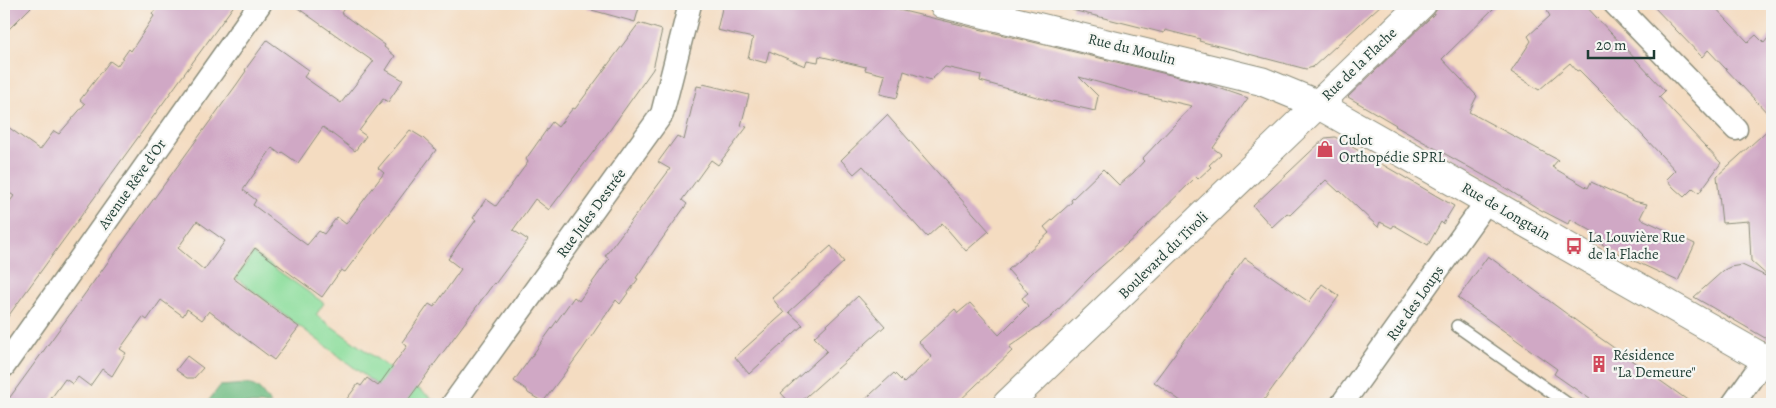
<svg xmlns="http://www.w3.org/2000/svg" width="1776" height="408" viewBox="0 0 1776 408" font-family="Alegreya,serif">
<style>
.green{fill:#8ede9d;stroke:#568e68}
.forest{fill:#72bd84;stroke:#487d5c}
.building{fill:#d0a8c5;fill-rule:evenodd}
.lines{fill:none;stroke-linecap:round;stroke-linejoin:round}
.lane-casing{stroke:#8a8c7a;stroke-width:14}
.street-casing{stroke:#8a8c7a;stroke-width:25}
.secondary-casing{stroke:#8a8c7a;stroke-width:30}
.lane{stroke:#fff;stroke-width:11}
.street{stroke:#fff;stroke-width:22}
.secondary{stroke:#fff;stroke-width:28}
.labels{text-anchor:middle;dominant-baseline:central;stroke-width:4.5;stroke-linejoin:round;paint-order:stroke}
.street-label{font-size:15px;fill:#1f3d34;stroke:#f6f6f2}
.poi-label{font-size:15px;fill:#1f3d34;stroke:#f6f6f2;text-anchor:start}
</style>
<rect width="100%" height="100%" fill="#f6f6f2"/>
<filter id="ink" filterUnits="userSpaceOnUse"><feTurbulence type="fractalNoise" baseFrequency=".02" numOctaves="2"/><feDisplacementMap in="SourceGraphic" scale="10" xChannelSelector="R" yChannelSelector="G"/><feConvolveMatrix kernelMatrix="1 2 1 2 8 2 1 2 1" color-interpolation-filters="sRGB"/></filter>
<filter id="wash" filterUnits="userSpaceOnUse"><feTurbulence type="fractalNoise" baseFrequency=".0096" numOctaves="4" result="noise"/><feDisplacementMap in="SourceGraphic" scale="20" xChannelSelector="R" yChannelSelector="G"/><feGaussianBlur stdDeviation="1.12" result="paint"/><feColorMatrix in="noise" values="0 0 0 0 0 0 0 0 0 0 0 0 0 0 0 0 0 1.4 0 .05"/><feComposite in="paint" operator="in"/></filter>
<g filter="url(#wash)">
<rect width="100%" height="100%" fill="#f4dcc1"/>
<polygon class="green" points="253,253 324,303 316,315 434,400 430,404 402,404 236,278"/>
<path class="forest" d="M246,384C261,386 262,394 271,404H206L220,386Z"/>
<g id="blocks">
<g class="building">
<polygon points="4,4 34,4 4,34"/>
<polygon points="159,4 235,4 4,322 4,209 14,196 4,189 4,124 40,150 54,131 59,134 85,104 80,100 110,61 117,66 129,49 131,51 154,16 152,14"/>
<path d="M292,4H347L341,13L385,45L384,47L395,56L386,70L403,80L388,102L383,99L359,131L366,136L355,151L323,127L298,163L282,152L280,154L272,148L243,190L256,200L253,205L307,245L319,231L324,234L337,217L346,224L384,173L378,168L410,130L423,138L436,150L345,272L341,270L322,297L255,248L233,278L299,327L274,360L209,311L202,320L187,309L183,316L161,300L147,320L143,317L120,349L126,353L112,376L102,369L90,386L78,377L73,384L65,379L47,404H5L237,84L246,71L245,70L267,40L309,70L304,77L341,103L373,62H374ZM197,221L225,241L204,270L178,248Z"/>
<polygon points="588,4 640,4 635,22 588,9"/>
<polygon points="723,4 874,4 1204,83 1248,98 1213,148 1221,154 1209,165 1211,167 1198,179 1196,177 1136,236 1094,273 1050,318 1009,347 1012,351 956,404 860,404 894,373 904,383 932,357 919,342 955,309 958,313 970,303 999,335 1028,306 1022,298 1028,293 1008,270 1049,233 1044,227 1072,202 1071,200 1103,169 1119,185 1133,173 1144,161 1142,159 1192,106 1144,95 1079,77 1098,96 1095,111 1051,101 980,81 981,75 945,67 931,80 904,71 897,98 880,94 885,75 865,70 866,67 819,56 818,62 807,60 805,66 769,51 766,63 748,58 753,38 717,30"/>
<polygon points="1073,4 1382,4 1313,67 1306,69 1199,41 1200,39 1165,30 1164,33 1072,10"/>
<polygon points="1437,4 1498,4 1442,59 1477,96 1469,112 1558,160 1552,167 1588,188 1591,182 1633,201 1647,204 1640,218 1695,244 1678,281 1628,258 1596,241 1599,235 1570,219 1568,224 1539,209 1499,184 1395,126 1396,125 1348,97 1433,15 1437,9"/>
<polygon points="1555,4 1584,4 1665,91 1659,97 1721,163 1699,193 1693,188 1684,197 1674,188 1666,179 1675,170 1615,106 1579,70 1577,71 1570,63 1539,90 1511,72 1531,41 1528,36 1550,16 1547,11"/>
<polygon points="1651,4 1712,4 1748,42 1756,35 1764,43 1772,33 1772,118 1708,50 1702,57"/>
<polygon points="639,23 662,30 653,69 607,134 549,210 535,199 513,230 528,240 495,284 494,283 405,404 343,404 358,384 361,386 367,378 378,386 407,346 402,342 429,304 434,307 461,269 448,259 476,220 473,218 486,199 496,206 528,162 526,159 552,122 558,127 573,108 575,109"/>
<polygon points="703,84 749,95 741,126 747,127 718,165 711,160 698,178 682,200 687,204 655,249 636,278 638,279 620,304 616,300 582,350 543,402 528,393 527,390 514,381 574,297 579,301 609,259 605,256 670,169 658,162 677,136 684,140 697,86 702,87"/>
<polygon points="887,115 989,231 966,251 942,223 927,237 863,166 854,174 841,160"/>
<polygon points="1772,126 1772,342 1694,297 1724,270 1730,267 1742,265 1770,278 1751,261 1749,221 1722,223 1717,176"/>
<polygon points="1335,137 1454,206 1443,224 1441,222 1428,245 1394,225 1392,228 1380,222 1378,227 1340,191 1339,192 1326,180 1290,215 1287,213 1272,227 1253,206 1325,138"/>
<polygon points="831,246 844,262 789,312 803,325 749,374 735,357 784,313 772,298"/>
<polygon points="1488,256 1586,328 1693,404 1597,404 1554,374 1557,369 1458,298"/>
<polygon points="1245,258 1309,302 1322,284 1339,296 1261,404 1185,404 1154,382"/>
<polygon points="858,296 885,326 798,404 791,404 781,393 827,351 814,337"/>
<polygon points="187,356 203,368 194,378 187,378 176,370"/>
</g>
</g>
</g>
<g filter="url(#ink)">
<use href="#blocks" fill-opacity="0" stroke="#8a8c7a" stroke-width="1"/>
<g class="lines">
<g class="lane-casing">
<polyline id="lane" points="1457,326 1568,404"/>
</g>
<g class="street-casing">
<g id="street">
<polyline points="1615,4 1736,129"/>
<polyline points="4,366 260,4"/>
<polyline points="453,404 662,114 690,4"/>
<polyline points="1342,404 1487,201"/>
<polyline points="1733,404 1765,359"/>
</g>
</g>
<g class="secondary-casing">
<g id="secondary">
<polyline points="943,4 1261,81 1317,104 1772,363"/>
<polyline points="1007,404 1422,4"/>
</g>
</g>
<use href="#lane" class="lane"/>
<use href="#street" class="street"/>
<use href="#secondary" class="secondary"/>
</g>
</g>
<defs>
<g id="shop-bare" transform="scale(1.35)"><path d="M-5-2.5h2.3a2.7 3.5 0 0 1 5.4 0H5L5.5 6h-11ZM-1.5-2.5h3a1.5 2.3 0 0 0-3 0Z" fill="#d1495b" stroke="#f6f6f2" stroke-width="2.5" paint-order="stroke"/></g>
<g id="bus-bare" transform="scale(1.35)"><path d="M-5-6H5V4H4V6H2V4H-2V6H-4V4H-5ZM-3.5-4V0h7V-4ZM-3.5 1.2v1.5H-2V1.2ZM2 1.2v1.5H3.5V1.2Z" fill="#d1495b" stroke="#f6f6f2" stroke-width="2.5" paint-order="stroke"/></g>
<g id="building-bare" transform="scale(1.35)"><path d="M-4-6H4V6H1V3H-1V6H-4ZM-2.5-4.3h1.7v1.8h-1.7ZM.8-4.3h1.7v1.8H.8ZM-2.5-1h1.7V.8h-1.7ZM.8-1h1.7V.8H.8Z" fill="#d1495b" stroke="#f6f6f2" stroke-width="2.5" paint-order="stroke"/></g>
</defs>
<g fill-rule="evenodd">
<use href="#shop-bare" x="1325" y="149"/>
<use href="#bus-bare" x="1574" y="246"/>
<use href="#building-bare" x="1599" y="364"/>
</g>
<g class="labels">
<g class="street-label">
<text transform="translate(1132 49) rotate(14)">Rue du Moulin</text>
<text transform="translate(1359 64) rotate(-44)">Rue de la Flache</text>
<text transform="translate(132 184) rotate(-55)">Avenue Rêve d'Or</text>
<text transform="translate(1506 211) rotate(30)">Rue de Longtain</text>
<text transform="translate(591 213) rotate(-54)">Rue Jules Destrée</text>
<text transform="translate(1163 255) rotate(-44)">Boulevard du Tivoli</text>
<text transform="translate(1415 303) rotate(-55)">Rue des Loups</text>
</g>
<g class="poi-label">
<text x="1339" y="140">Culot<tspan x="1339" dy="17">Orthopédie SPRL</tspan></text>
<text x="1588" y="237">La Louvière Rue<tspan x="1588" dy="17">de la Flache</tspan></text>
<text x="1613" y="355">Résidence<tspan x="1613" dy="17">"La Demeure"</tspan></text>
</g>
</g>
<rect width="1776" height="408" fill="none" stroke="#f6f6f2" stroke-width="20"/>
<path d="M1588 50v8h66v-8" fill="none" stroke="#1f3d34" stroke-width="2.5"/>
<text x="1596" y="50" font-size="15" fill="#1f3d34" stroke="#f6f6f2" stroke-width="4" paint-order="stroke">20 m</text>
</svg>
